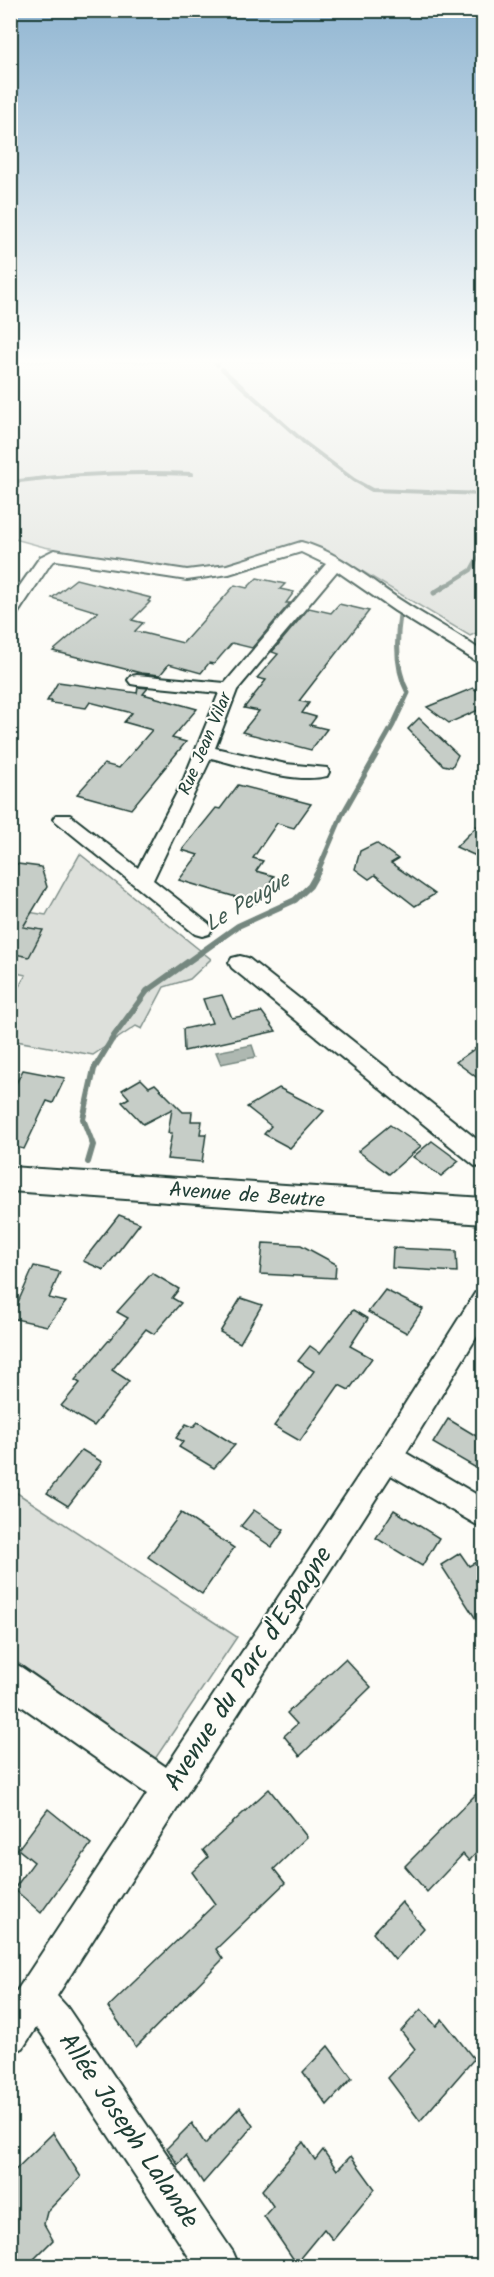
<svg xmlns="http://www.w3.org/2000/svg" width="494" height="2277" viewBox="0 0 494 2277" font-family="Kalam,sans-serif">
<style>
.green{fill:#dde0db;stroke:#7e8e88;stroke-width:1.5}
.water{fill:#aeb8b1;stroke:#75877f;stroke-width:1.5}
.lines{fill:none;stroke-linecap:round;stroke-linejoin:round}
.stream-far2{stroke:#75877f;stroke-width:4}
.stream-far1{stroke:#75877f;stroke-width:5}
.stream{stroke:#75877f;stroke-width:6}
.building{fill:#c6cdc7;stroke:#1f3d34;stroke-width:1.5}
.minor-casing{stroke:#1f3d34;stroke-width:4}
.tertiary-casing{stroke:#1f3d34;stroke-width:4}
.minor{fill:#fdfcf7;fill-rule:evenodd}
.tertiary{fill:#fdfcf7;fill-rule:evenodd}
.labels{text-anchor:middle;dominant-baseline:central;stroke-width:4.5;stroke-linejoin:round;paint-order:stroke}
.far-street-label{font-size:18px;fill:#1f3d34;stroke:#fdfcf7}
.street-label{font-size:21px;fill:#1f3d34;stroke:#fdfcf7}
.water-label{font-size:22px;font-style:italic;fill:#435c53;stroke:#fdfcf7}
.near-street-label{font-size:26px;fill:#1f3d34;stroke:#fdfcf7}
</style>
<rect width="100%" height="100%" fill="#fdfcf7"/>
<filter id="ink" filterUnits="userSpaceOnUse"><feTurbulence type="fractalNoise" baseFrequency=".0167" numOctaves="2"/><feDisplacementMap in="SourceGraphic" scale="12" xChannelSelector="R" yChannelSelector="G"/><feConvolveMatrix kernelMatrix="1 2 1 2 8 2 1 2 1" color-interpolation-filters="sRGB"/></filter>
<g filter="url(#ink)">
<g class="green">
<polygon points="10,362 483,362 483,630 470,636 360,570 302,541 208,570 185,572 44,547 11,538"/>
<polygon points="80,854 211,959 190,979 164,987 142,1029 136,1026 93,1055 11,1040 11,999 26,975 11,972 10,909 46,915"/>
<polygon points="11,1489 237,1637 155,1759 11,1658"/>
</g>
<polygon class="water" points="252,1045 256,1057 221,1064 216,1052"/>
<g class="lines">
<g class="stream-far2">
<polyline points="215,362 218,365"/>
<polyline points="222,369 305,443 354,480 372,490 484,494"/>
<path d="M10,482C71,474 131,471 192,474"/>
<polyline points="444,587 471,570 484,546"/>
</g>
<g class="stream-far1">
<polyline points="434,593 447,585"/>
<path d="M318,871L342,815L393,725L408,693C395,669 396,641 400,615"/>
</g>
<polyline class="stream" points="88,1162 93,1145 83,1119 94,1069 114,1036 147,991 238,926 295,900 310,886 319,870"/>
</g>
<g class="building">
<polygon points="257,578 285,584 280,589 294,592 286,603 290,603 252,648 232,643 214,664 209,663 201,673 169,664 160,675 141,673 53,651 98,612 52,598 76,579 151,598 148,601 150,602 132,620 143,623 135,631 183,643 235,585 247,588"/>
<polygon points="339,604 369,611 299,701 309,703 302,713 316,717 310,725 327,729 311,750 242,732 259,711 244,708 266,680 257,678 278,654 272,652 309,608 331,613"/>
<polygon points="58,682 137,693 138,687 148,688 143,694 197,709 172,738 186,742 131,809 77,794 104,764 119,768 152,730 124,722 132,713 90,702 86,708 51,703 52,701 47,701"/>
<polygon points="473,688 483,695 483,708 449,723 427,707"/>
<polygon points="419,718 458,755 452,767 443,765 408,729"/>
<polygon points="238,785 311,804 294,828 277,823 253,858 263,861 256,871 274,876 256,903 179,880 198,855 182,850 216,808 220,809"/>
<polygon points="483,820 483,859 456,847"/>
<polygon points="376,843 398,859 391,863 435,894 415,906 375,875 369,879 355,869 360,851"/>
<polygon points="10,863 41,867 47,887 23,927 43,930 29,957 10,953"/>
<polygon points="222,995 232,1018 262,1012 276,1031 184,1051 183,1029 212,1023 203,999"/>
<polygon points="483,1043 483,1082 456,1062"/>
<polygon points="23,1070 65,1078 53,1103 47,1101 24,1149 10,1146 10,1095"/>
<polygon points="141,1079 149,1087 155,1084 183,1112 192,1112 191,1121 202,1121 200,1134 206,1134 202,1162 167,1159 172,1133 168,1133 172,1109 143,1124 122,1102 129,1098 122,1090"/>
<polygon points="279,1088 324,1111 290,1148 264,1134 271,1126 247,1107"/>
<polygon points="390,1125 421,1146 389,1174 358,1151"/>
<polygon points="432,1141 459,1161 441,1176 413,1157"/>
<polygon points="119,1215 140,1223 104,1270 83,1261"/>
<polygon points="263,1243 301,1245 336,1264 335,1278 260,1274"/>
<polygon points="393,1248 456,1251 457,1272 392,1268"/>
<polygon points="34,1266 60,1272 49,1298 66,1302 47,1326 11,1318"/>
<polygon points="152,1273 179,1289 172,1298 181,1303 154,1334 146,1329 112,1370 129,1381 94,1426 61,1406 80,1383 75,1380 128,1318 117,1312"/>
<polygon points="385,1290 423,1309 407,1333 368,1312"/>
<polygon points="241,1298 262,1305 240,1343 220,1332"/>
<polygon points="353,1310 368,1319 350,1346 372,1358 349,1390 339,1385 300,1441 274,1426 314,1371 298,1361 310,1346 320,1353"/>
<polygon points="448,1419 483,1440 483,1472 433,1443"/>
<polygon points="198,1422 235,1445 214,1468 179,1447 183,1442 176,1438 186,1424 193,1427"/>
<polygon points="82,1450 102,1462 68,1506 47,1493"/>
<polygon points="254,1510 284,1530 272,1547 241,1526"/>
<polygon points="394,1510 439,1538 422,1566 376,1538"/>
<polygon points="181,1513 234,1548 202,1594 148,1557"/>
<polygon points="460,1553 469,1566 483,1558 483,1630 441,1565"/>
<polygon points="345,1659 371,1687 300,1756 284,1736 297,1724 287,1713"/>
<polygon points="483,1787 483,1846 469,1861 463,1854 427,1892 405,1866"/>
<polygon points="269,1789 307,1837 274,1869 285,1883 216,1949 223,1959 136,2047 108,2007 215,1904 192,1872 208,1857 203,1850"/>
<polygon points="48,1809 91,1844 41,1913 14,1889 34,1862 18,1849"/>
<polygon points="402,1902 424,1928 395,1960 373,1933"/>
<polygon points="421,2009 436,2026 442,2019 474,2059 420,2121 388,2078 415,2049 401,2031"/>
<polygon points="328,2046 352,2078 327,2105 303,2072"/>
<polygon points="240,2107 253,2126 203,2183 186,2156 178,2165 167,2148 192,2123 205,2144"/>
<polygon points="53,2133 81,2177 47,2212 44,2224 53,2240 27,2266 10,2266 10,2175"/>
<polygon points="303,2142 315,2160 323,2150 337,2170 351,2156 375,2189 333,2240 324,2229 296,2263 264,2216 273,2206 262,2190"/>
</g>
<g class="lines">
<g class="minor-casing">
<g id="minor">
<path d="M301,542C340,552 372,582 405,603C431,620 459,634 484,653V666L395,611L337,571L237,690L215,748L286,764L327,768L329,772L327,776C294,784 244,766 211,758L153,880L209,924L212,929L209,934L202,936L195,934L53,819L56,815H70L138,868L183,781L219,693L137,685L131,684L128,680L131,676L137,675L225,683L326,564L301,552L229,574L187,580L56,560L51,563L16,616L10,618V600L40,557L54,550L187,570L227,565Z"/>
<polygon points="240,956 248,958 484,1145 484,1168 475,1166 232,968 229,963 232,958"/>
<polygon points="484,1290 484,1325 406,1453 484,1499 484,1529 391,1475 57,1996 67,2007 233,2252 239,2266 195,2266 41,2033 36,2028 23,2048 10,2054 10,2001 147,1794 10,1698 10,1662 21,1667 166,1767 377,1448 475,1293"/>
</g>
</g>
<g class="tertiary-casing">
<polygon id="tertiary" points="10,1167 484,1198 484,1224 10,1191"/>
</g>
<use href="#minor" class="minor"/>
<use href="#tertiary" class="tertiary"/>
</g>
</g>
<linearGradient id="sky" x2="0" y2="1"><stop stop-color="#91b6d2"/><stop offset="0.53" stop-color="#fefefb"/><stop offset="1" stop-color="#fefefb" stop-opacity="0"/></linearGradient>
<rect width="494" height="681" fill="url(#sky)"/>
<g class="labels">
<g class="far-street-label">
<text transform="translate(206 744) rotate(-67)">Rue Jean Vilar</text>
</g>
<g class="street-label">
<text transform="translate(247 1196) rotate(4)">Avenue de Beutre</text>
</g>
<g class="water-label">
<text transform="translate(248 903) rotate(-31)">Le Peugue</text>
</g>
<g class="near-street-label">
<text transform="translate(249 1669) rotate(-57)">Avenue du Parc d'Espagne</text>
<text transform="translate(128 2131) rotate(56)">Allée Joseph Lalande</text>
</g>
</g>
<rect width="494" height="2277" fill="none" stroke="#fdfcf7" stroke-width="36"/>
<rect x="18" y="18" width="458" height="2241" fill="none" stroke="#1f3d34" stroke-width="2" filter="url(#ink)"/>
</svg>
